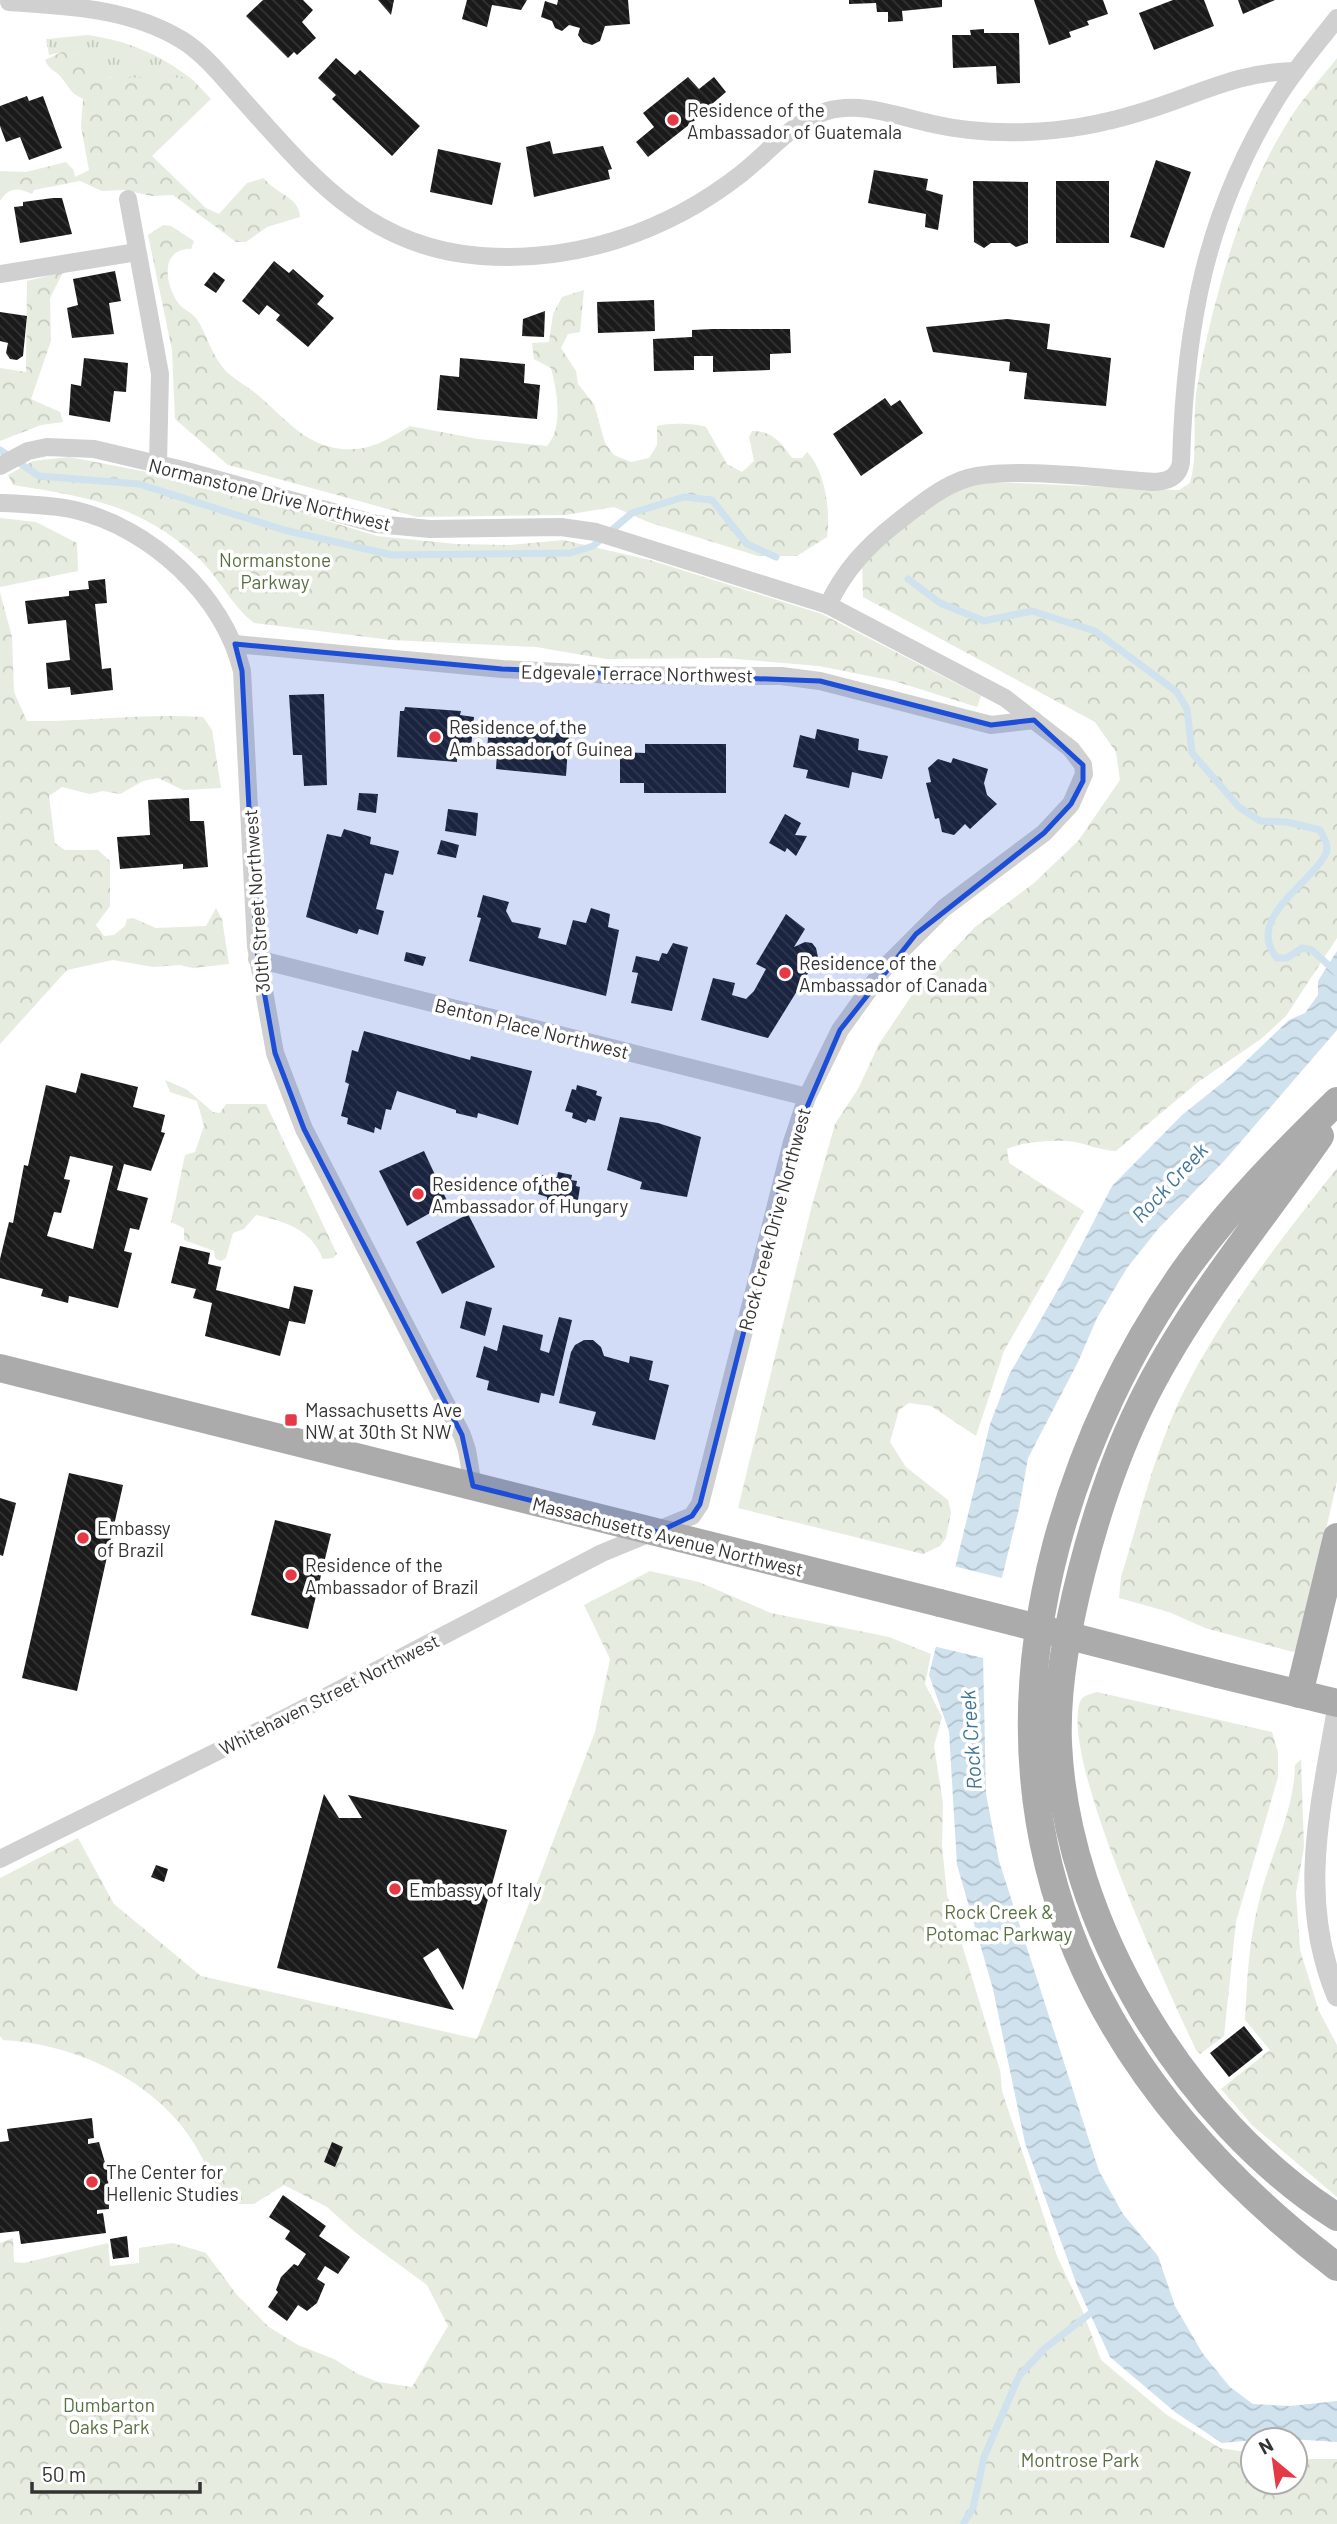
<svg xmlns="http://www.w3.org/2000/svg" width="1337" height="2524" viewBox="0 0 1337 2524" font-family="Barlow,sans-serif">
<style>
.grass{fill:url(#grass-tufts)}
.forest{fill:url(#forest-crowns)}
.water{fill:url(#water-waves)}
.pier{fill:#fff}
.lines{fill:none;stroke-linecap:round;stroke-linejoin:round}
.stream{stroke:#cfe2ee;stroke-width:7}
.building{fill:url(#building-back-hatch);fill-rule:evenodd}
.minor{stroke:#d0d0d0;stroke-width:18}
.tertiary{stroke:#d0d0d0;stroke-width:21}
.primary{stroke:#ababab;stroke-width:28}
.primary-bridge{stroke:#ababab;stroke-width:28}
.marked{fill:#1d4ed8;fill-opacity:0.2;stroke:#1d4ed8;stroke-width:5;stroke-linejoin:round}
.poi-dot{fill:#e63946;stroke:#fff;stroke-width:2.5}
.labels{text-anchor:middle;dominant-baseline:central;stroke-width:7;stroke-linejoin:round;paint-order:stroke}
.poi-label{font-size:19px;fill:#333;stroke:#fff;text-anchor:start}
.street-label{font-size:19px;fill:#333;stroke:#fff}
.park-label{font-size:19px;fill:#56703f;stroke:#fff}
.water-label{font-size:21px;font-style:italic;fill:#3f7597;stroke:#fff}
</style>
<defs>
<pattern id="grass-tufts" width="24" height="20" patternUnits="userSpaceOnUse" patternTransform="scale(1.75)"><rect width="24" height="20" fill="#e6ecdf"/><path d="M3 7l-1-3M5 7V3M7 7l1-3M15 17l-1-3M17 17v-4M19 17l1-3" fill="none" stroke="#c6cbc0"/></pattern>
<pattern id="forest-crowns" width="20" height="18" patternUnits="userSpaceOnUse" patternTransform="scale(1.75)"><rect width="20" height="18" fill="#e6ecdf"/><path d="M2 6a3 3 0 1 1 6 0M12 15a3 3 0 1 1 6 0" fill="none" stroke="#c6cbc0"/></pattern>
<pattern id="water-waves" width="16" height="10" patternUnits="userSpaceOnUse" patternTransform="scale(1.75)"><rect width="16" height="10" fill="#cfe2ee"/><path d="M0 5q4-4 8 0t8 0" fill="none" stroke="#b2c2cd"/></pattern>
<pattern id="building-back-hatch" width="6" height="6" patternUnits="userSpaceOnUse" patternTransform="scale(1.75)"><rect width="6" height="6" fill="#1a1a1a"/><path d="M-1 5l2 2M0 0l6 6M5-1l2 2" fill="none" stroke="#333"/></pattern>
</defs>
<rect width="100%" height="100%" fill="#fff"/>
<path class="grass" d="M88,35C129,41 161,55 193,80C166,76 138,83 112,78C86,73 88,45 49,55L46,39Z"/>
<g class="forest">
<path d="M64,51L82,57L110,78L173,77L193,80L211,99L152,156L206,208L219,214L247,183L264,178C274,193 300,197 300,217L267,227L246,242H236L173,195L152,196L124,190L102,191L80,181L34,190L32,194C19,187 8,187 0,201V171L26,172L66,162L73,169L75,177L89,170L81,127L83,99C68,91 71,89 61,77C55,70 49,70 45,60Z"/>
<path d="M1337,58V938L1286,1016L1261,1039L1198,1082L1116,1151C1099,1151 1084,1142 1067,1141C1049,1140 1023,1142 1007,1149L1009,1163L1084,1211L1004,1351L976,1436L931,1406L909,1403L899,1410L890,1442L906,1467L948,1500L951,1512L946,1538L940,1546L923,1554L738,1508L811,1209L835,1124L858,1089L879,1044L914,992L975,927L1034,883L1078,841L1120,780L1116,752L1095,722L863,597L862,560L936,501L959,486L991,482L1179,490L1190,483C1199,450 1191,415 1198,382C1214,294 1245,183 1297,108C1309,91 1324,75 1337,58Z"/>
<path d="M163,225L171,226L194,241L191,249C159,248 165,286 179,304C184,310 191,312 196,318C206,332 210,351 221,365C228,376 244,384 254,392C282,414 302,445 342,449C372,451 386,440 410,426L478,439L547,446C564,426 557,392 551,368L534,359L532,343L549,342L553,314L562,297L584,290L580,332L568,334L561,348L576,371L578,384L594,404L605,443L614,455L631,462L649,458L657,445V426C669,423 695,423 706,427L727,464L742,472L754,461L749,437L752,431C772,431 781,442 792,458H802L807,452C825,470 831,512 827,537L797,556H758L648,522L614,507L565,515L417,517L228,465L175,419L172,350L148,235Z"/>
<polygon points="63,272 50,298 51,341 31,399 60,412 63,422 41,425 0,441 0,368 26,372 27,281"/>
<path d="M69,457L200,482L377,536L456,544L510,545L563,540L650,560L822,614L981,696L977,707L894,681L819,666L724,658L606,659L536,647L391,640L254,623C230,604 218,575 195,555C136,503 86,497 13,485L8,475L33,461Z"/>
<polygon points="0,518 36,522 77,543 78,571 0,587"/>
<path d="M0,592L12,637L14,692L27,721C86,722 144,713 203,717L212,730L221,788L183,790L158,778L143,781L120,794L103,791L90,794L62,787L49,796L55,843L65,850H98L110,861V906L96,925L104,936L114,935L125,926L127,919L133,918L156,928L206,926L216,908L222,919L229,964L193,968L180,965L153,967L113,960L67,970L0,1044Z"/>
<path d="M165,1080L186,1089L213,1112L220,1113L226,1104H266L337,1254L333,1258L323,1259C311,1229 286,1222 256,1215L244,1229L233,1233L226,1258L221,1261L215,1258L214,1251L184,1240V1228L171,1222L185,1155L195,1152L204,1126L197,1101L170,1092Z"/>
<path d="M1337,1168V1481L1299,1649L1293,1652L1205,1628L1169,1612L1119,1598L1121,1577C1140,1516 1155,1449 1184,1391C1225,1310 1281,1239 1337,1168Z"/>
<path d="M650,1571L699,1582L771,1613L889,1637L931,1654L925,1684L942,1717L934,1746L943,1803L942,1845L947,1895L1000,2070L1002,2091L1057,2256L1083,2312L1101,2360L1167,2415L1220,2448L1253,2453V2482H1295V2459H1337V2524H0V2243L13,2238L14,2262L23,2263L108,2243L110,2266L139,2263V2248L173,2243L206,2253L237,2295L269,2327L298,2345L334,2359L358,2374L378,2382L412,2387L448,2326L427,2285L356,2233L327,2207L284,2185L254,2204H225C212,2177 200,2149 181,2125C140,2074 67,2043 3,2040L0,2036V1878L78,1838L114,1904L201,1976L477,2039L595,1732L610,1659L584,1605Z"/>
<path d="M1097,1692L1272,1732L1278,1752V1777L1236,1922L1224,2036L1200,2054L1196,2050C1168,1989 1060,1760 1080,1702C1082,1695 1091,1694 1097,1692Z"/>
<path d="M1301,1759L1304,1847L1296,1893L1300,1950L1319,2011L1337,2045V2197L1252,2125L1221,2089L1270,2050L1245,2020C1247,1979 1249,1940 1259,1901C1270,1855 1294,1813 1295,1765Z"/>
</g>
<polygon class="water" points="1337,951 1337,1030 1225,1160 1158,1229 1127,1268 1097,1318 1078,1362 1028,1458 1019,1509 983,1654 986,1794 999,1861 1099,2171 1123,2214 1158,2256 1175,2306 1203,2354 1230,2387 1253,2404 1290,2406 1337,2401 1337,2442 1276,2438 1222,2443 1175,2412 1110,2357 1078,2288 1025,2143 993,1989 957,1865 949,1731 929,1675 990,1424 1009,1375 1064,1279 1112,1186 1182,1115 1227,1079 1289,1020 1305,1013 1318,995 1318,981"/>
<polygon class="pier" points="953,1566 1006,1579 987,1659 933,1646"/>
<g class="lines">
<g class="stream">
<polyline points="0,450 39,476 139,484 284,530 392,555 570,553 593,546 632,513 684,497 712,500 747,544 776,557"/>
<path d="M908,579L940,603L984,621L1032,611L1095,631L1177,692L1187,709L1192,753L1239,807L1260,821L1287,822L1320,830C1324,838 1330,846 1325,855C1311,884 1244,919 1277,958H1287L1302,948L1312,950L1337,973"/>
<polyline points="963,2524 973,2508 984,2457 1019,2376 1045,2348 1096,2309"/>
</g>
</g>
<g class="building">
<polygon points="263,0 303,0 313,10 302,22 316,38 297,55 294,52 288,58 246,16"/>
<polygon points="378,0 394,0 391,15"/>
<polygon points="467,0 527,0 521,10 492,5 487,27 462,19"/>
<polygon points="558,0 628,0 630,24 605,26 600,41 592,45 583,42 578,35 580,28 569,25 562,31 555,28 552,21 541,17 545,1 557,5"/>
<polygon points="849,0 942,0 942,7 902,11 903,21 888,22 888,12 877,12 876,3 849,4"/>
<polygon points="1034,0 1103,0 1108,14 1087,21 1089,25 1069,32 1071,37 1049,45"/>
<polygon points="1173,0 1204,0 1214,26 1154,50 1139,13"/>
<polygon points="1238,0 1275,0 1243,14"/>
<polygon points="984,29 984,33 1019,33 1020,83 997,84 996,66 953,68 952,35 971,35 970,30"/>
<polygon points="336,58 355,75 360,70 420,126 392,156 332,99 336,95 318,78"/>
<polygon points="688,77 699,89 714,77 726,92 712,104 713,106 648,157 636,142 654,127 643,113"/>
<polygon points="27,96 29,101 43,96 62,148 29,160 20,137 6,142 0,126 0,106"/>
<polygon points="550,141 553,154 603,146 612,169 608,170 610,179 534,197 526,147"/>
<polygon points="438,149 501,163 492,205 430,192"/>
<polygon points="1156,160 1191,172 1164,248 1130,237"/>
<polygon points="874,170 928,179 926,190 943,195 938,230 925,227 926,214 868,203"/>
<polygon points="973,181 1028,182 1028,243 1016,247 1010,243 991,243 984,248 974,242"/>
<rect x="1056" y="181" width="53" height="62"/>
<polygon points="53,198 62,198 72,234 20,243 14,207 23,206 23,202"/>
<polygon points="274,261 289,273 293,269 324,296 317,304 334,318 308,347 276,320 280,315 267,305 259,315 242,301"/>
<polygon points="115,271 121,301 109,303 114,334 72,338 67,308 78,305 73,279"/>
<polygon points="214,272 225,280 216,293 204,285"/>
<polygon points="654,300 655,331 598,333 597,302"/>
<polygon points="545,311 544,337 522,336 523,319"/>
<polygon points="0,312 27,316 23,356 17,360 10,359 6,353 8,343 0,341"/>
<polygon points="1007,319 1050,324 1047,349 1111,358 1106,406 1024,399 1027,373 1009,371 1010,362 933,352 926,327"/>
<polygon points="713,329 790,329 791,353 770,354 770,370 713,372 713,356 694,356 694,370 654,371 653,339 692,337 692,330"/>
<polygon points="84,358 128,363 126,392 114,391 110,422 69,415 71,384 81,386"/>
<polygon points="460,358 525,364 524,383 540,385 537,419 437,410 440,375 459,377"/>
<polygon points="885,398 891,406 900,400 923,433 861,476 833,434"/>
<polygon points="105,579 107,603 95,604 102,669 111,668 113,690 71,695 70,687 48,689 46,663 70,660 66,620 28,624 25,601 69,596 69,591 89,589 88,581"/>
<polygon points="324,694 327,785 304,786 302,755 293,755 289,695"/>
<polygon points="405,707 461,711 460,715 474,717 470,758 457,757 457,762 397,757 400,711 404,711"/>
<polygon points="497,728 569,734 566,776 496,769 497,753 487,752 488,737 496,738"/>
<polygon points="817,729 859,739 858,750 888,756 882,779 852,772 849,788 806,778 808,770 793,767 800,735 815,739"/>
<polygon points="645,744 726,744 726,793 644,793 644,783 620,783 620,752 645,753"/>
<polygon points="953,758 988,769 984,783 987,795 997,804 970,829 965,824 954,835 942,832 939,818 935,819 926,783 931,782 928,768 938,759 951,763"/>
<polygon points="359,793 378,794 376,813 357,810"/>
<polygon points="189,798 190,821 204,821 208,867 183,869 183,864 120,869 117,837 150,835 148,800"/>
<polygon points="448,809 478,813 476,836 445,831"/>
<polygon points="785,814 801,823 795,835 807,836 796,856 787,848 785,852 769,843"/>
<polygon points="344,829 371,837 370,844 399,851 393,875 385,873 376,909 384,911 378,935 359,929 357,934 306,917 327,834 341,837"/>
<polygon points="441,840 459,845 456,858 437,854"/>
<polygon points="483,895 509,902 506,911 512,922 541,928 538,938 566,945 573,920 586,923 591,908 610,914 608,927 619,930 606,996 469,961 481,918 477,917"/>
<polygon points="786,914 805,929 794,947 805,942 812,943 816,948 818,957 768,1038 701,1020 713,978 735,983 732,995 746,999 754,991 766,969 756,964"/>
<polygon points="673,943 688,947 672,1011 631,1003 638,973 632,972 636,956 659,961 662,953 667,954"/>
<polygon points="406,952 426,957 423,966 404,961"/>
<polygon points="364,1031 470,1060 471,1056 532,1071 518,1125 478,1113 477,1118 456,1113 456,1110 397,1091 391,1110 386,1109 381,1130 375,1127 374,1133 347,1124 348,1118 341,1116 349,1084 345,1082 352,1050 358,1052"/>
<path d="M81,1073L138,1087L133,1107L165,1115L161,1132L165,1133L151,1171L124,1164L117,1190L148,1198L139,1230L130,1228L124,1251L132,1253L118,1308L69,1296L68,1303L41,1296L43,1289L0,1278V1259L9,1222L13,1223L24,1165L28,1166L46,1085L76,1093ZM70,1156L113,1166L93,1249L47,1236L54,1212L61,1213L70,1180L64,1179Z"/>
<polygon points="577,1085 597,1091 596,1095 602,1097 595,1121 588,1119 586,1123 572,1118 573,1113 565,1111 572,1089 576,1090"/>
<polygon points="620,1117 658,1123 701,1137 687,1197 640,1189 642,1182 607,1170"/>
<polygon points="424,1151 448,1203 407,1226 379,1171"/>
<polygon points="558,1172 572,1175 571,1180 577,1181 576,1186 580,1187 578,1200 573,1199 567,1208 547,1203 547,1197 538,1194 542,1175 557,1177"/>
<polygon points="468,1214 495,1267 442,1294 416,1242"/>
<polygon points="180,1246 210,1253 208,1264 221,1267 216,1290 289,1309 294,1286 313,1290 305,1324 289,1321 280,1356 205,1336 212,1303 193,1298 196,1289 171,1283"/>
<polygon points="466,1301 492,1308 485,1336 460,1328"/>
<polygon points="559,1317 572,1320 554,1396 541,1393 539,1403 487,1390 489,1381 476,1377 484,1346 497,1351 503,1325 543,1335 540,1350 549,1353"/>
<polygon points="584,1340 593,1340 601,1347 604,1356 629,1363 630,1356 653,1361 649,1380 669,1385 655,1440 592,1425 596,1412 559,1403 571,1352 575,1345"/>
<polygon points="69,1473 123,1485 77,1691 22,1678"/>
<polygon points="0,1498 16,1503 3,1556 0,1555"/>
<polygon points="275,1520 331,1534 308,1629 251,1615"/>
<polygon points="324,1794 339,1818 362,1818 348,1795 507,1830 463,1990 438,1948 423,1958 454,2010 277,1968"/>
<polygon points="156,1865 168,1869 164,1882 151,1877"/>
<polygon points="1244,2026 1263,2050 1229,2077 1210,2053"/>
<polygon points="92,2118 94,2138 88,2139 88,2144 99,2142 108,2173 109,2209 97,2210 97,2214 103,2213 106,2233 21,2244 19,2231 0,2233 0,2142 9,2141 7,2129"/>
<polygon points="332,2142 343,2147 335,2167 324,2162"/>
<polygon points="283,2195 326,2226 319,2236 350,2257 338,2274 325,2266 317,2279 325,2284 317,2303 307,2311 298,2305 287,2321 268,2307 278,2292 276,2290 281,2277 294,2264 298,2266 306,2254 285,2239 290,2231 269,2217"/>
<polygon points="127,2236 129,2257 113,2259 110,2239"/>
</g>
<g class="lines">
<g class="minor">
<path d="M9,2C68,6 130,8 182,40C206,55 224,79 243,100C312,177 369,248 481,256C575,263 667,232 741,174C770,151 791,123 827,111C862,101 899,117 933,124C963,131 994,133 1026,132C1063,131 1102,124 1138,113C1194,97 1237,71 1296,71"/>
<polyline points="128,199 160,374 158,464"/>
<polyline points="0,274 137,252"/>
<polyline points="0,466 28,451 47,447 94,449 183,470 376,524 430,529 561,527 596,532 828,605 1005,698 1071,749 1083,765 1084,774 1071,804 1044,833 944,908 886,966 840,1030 807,1097 792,1142 700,1504 692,1516 602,1553 291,1715 0,1859"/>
<path d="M0,503C24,504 52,505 75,510C151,528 223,595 242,671L256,946L275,1053L304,1129L462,1435L467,1450L473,1486"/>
<path d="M828,605C844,571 866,547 895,524C917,507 941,486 968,478C1011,466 1107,479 1155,482C1168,481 1179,477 1181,462C1185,326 1205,213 1279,95C1296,68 1317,44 1337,18"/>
<polyline points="235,644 502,669 614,675 781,676 820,681 991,725 1034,720"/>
<polyline points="257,959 807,1097"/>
</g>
<path class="tertiary" d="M1337,1712C1320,1810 1297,1900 1337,1996"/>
<g class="primary">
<path d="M1337,1101C1285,1152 1234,1203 1190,1263C1129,1347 1083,1445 1056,1546C977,1847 1097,2084 1337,2267"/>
<path d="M1320,1136C1258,1225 1188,1307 1140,1406C1098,1492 1054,1647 1058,1743C1066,1924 1185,2120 1337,2217"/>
<polyline points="0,1368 940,1603"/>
<polyline points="1218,1674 1337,1703"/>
<polyline points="1299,1694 1337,1537"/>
</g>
<polyline class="primary-bridge" points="940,1603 1218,1674"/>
</g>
<path class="marked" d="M235,644L502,669L820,681L991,725L1034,720L1083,765V781L1071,804L1044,833L916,934L840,1030L792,1142L700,1504L692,1516L658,1532L473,1486L462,1435L304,1129L275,1053L256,946L242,671Z"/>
<g class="poi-dot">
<circle cx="673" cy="120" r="7"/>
<circle cx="435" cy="737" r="7"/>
<circle cx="785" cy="973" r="7"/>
<circle cx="418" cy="1194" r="7"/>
<rect x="284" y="1413" width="14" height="14" rx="3.5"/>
<circle cx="83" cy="1538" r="7"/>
<circle cx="291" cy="1575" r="7"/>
<circle cx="395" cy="1889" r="7"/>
<circle cx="92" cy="2182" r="7"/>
</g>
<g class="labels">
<g class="poi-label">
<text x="687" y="109">Residence of the<tspan x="687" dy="22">Ambassador of Guatemala</tspan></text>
<text x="449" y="726">Residence of the<tspan x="449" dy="22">Ambassador of Guinea</tspan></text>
<text x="799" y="962">Residence of the<tspan x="799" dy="22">Ambassador of Canada</tspan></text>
<text x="432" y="1183">Residence of the<tspan x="432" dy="22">Ambassador of Hungary</tspan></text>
<text x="305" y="1409">Massachusetts Ave<tspan x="305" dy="22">NW at 30th St NW</tspan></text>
<text x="97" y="1527">Embassy<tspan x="97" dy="22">of Brazil</tspan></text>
<text x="305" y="1564">Residence of the<tspan x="305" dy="22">Ambassador of Brazil</tspan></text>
<text x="409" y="1889">Embassy of Italy</text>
<text x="106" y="2171">The Center for<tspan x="106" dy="22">Hellenic Studies</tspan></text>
</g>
<g class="street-label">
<text transform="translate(270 494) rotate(14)">Normanstone Drive Northwest</text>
<text transform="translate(637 673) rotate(1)">Edgevale Terrace Northwest</text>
<text transform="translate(256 901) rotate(-94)">30th Street Northwest</text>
<text transform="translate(532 1028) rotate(14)">Benton Place Northwest</text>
<text transform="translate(774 1219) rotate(-75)">Rock Creek Drive Northwest</text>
<text transform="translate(668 1536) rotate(14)">Massachusetts Avenue Northwest</text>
<text transform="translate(329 1694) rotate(-27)">Whitehaven Street Northwest</text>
</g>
<g class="park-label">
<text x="275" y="559">Normanstone<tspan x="275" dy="22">Parkway</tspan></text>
<text x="999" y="1911">Rock Creek &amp;<tspan x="999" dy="22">Potomac Parkway</tspan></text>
<text x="109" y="2404">Dumbarton<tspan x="109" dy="22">Oaks Park</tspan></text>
<text x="1080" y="2459">Montrose Park</text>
</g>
<g class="water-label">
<text transform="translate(1169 1182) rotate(-47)">Rock Creek</text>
<text transform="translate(970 1740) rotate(-94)">Rock Creek</text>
</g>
</g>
<g transform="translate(1274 2461) rotate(331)"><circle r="33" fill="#ffffff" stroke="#adadad" stroke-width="2"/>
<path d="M0-5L12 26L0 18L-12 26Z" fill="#e63946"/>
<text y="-10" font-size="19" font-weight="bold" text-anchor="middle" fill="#333333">N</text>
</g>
<path d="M32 2482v10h168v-10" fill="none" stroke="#333333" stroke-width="3.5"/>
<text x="42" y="2482" font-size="21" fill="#333333" stroke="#ffffff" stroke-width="5" paint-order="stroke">50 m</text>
</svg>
